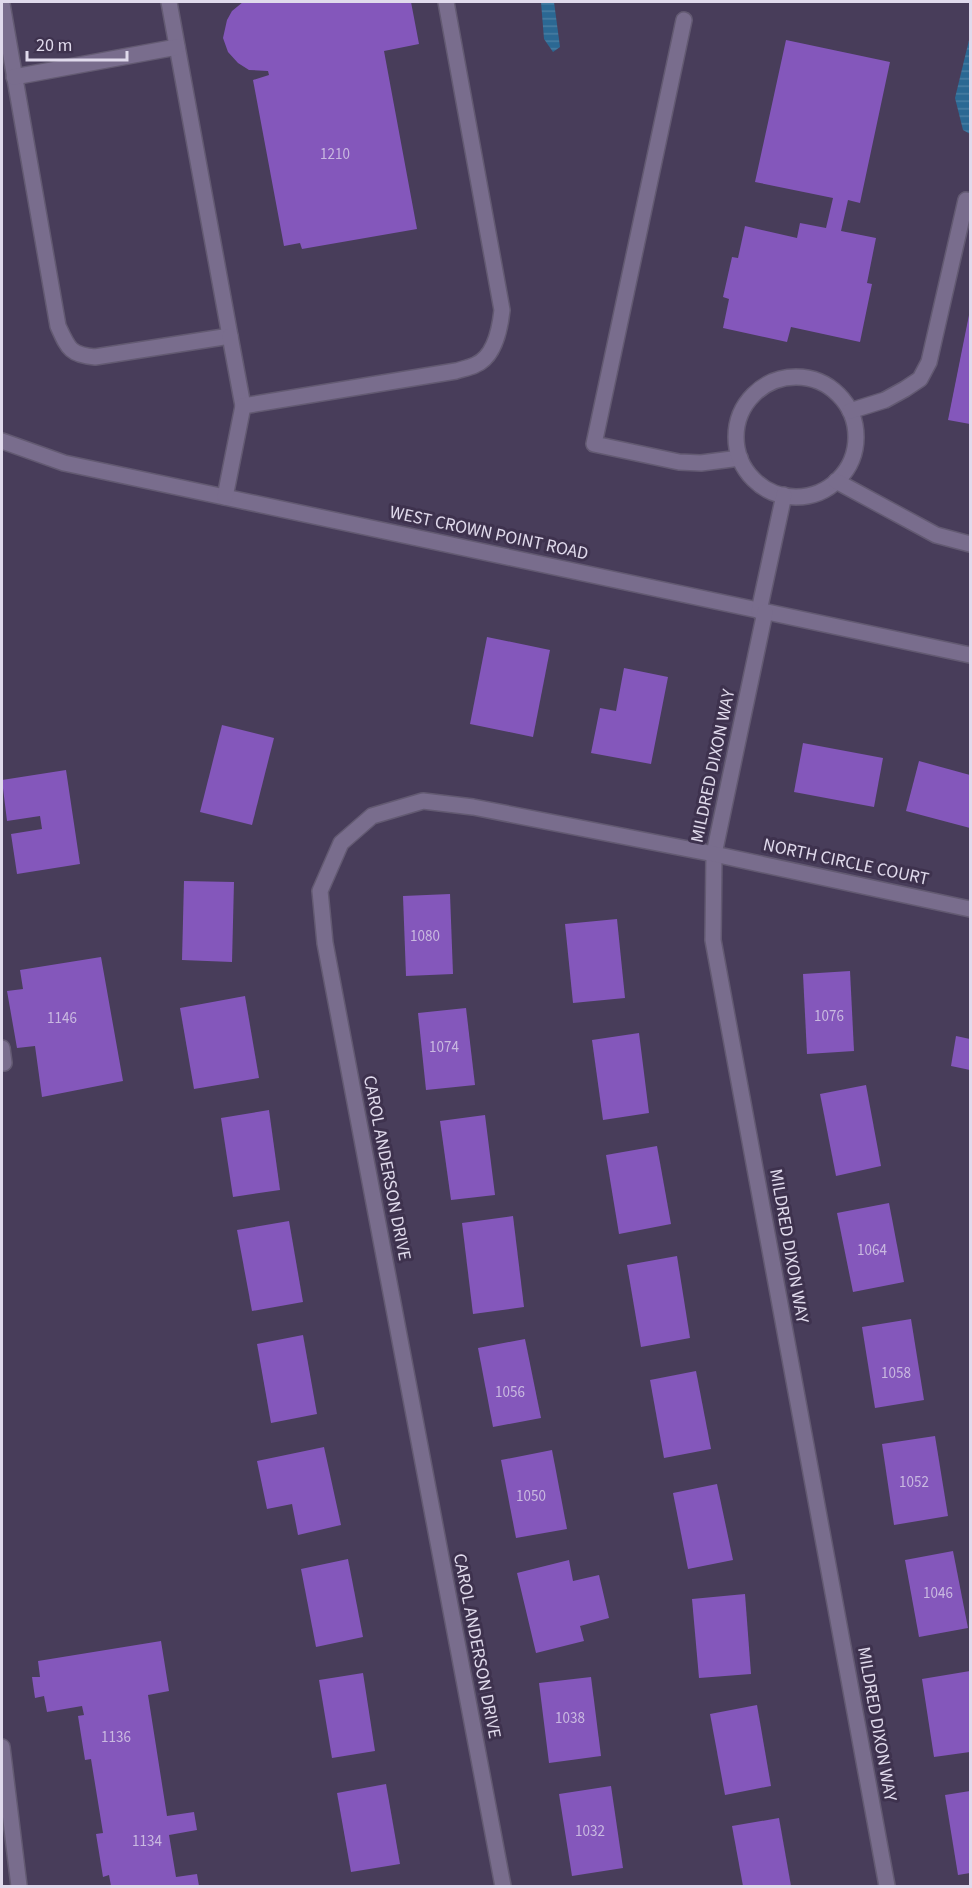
<svg xmlns="http://www.w3.org/2000/svg" width="972" height="1888" viewBox="0 0 972 1888" font-family="'Source Sans 3',sans-serif">
<style>
.water{fill:url(#water-rules)}
.building{fill:#8457bb}
.lines{fill:none;stroke-linecap:round;stroke-linejoin:round}
.minor-casing{stroke:#635a72;stroke-width:18}
.minor{stroke:#796d8d;stroke-width:15}
.labels{text-anchor:middle;dominant-baseline:central;stroke-width:6;stroke-linejoin:round;paint-order:stroke}
.number-label{font-size:15px;fill:#c9b9e0}
.street-label{font-size:18px;fill:#e0daec;stroke:#3e324e}
</style>
<defs>
<pattern id="water-rules" width="6" height="5" patternUnits="userSpaceOnUse" patternTransform="scale(1.5)"><rect width="6" height="5" fill="#2b6893"/><path d="M0 2.5h6" fill="none" stroke="#497da2"/></pattern>
</defs>
<rect width="100%" height="100%" fill="#483d5a"/>
<g class="water">
<polygon points="541,2 554,2 560,47 553,52 544,39"/>
<polygon points="970,36 970,134 963,130 955,98"/>
</g>
<g class="building">
<polygon points="243,2 411,2 419,44 384,51 417,229 302,249 300,243 284,246 253,80 269,75 268,71 249,70 238,63 228,52 223,38 227,20 232,11"/>
<polygon points="786,40 890,62 860,203 848,200 841,231 876,238 867,283 872,284 860,342 791,327 787,342 723,328 729,299 723,297 732,257 738,258 745,226 797,238 800,223 826,228 833,198 755,182"/>
<polygon points="969,315 970,315 970,424 948,420"/>
<polygon points="487,637 550,650 533,737 470,724"/>
<polygon points="624,668 668,677 651,764 591,753 600,708 616,711"/>
<polygon points="222,725 274,738 252,825 200,812"/>
<polygon points="803,743 883,758 874,807 794,792"/>
<polygon points="919,761 970,775 970,828 906,811"/>
<polygon points="66,770 80,864 17,874 11,834 42,829 40,816 7,821 2,780"/>
<polygon points="184,881 234,882 232,962 182,960"/>
<polygon points="450,894 453,974 406,976 403,896"/>
<polygon points="617,919 625,998 573,1003 565,924"/>
<polygon points="101,957 123,1081 42,1097 35,1046 17,1048 7,991 23,989 20,970"/>
<polygon points="850,971 854,1051 807,1054 803,974"/>
<polygon points="245,996 259,1078 194,1089 180,1008"/>
<polygon points="466,1008 475,1085 426,1090 418,1013"/>
<polygon points="639,1033 649,1113 603,1120 592,1040"/>
<polygon points="956,1036 970,1039 970,1070 951,1066"/>
<polygon points="866,1085 881,1166 836,1176 820,1094"/>
<polygon points="269,1110 280,1190 233,1197 221,1118"/>
<polygon points="485,1115 495,1195 451,1200 440,1121"/>
<polygon points="657,1146 671,1224 619,1234 606,1155"/>
<polygon points="889,1203 904,1282 853,1292 837,1213"/>
<polygon points="513,1216 524,1307 473,1314 462,1223"/>
<polygon points="289,1221 303,1302 252,1311 237,1230"/>
<polygon points="677,1256 690,1338 641,1347 627,1265"/>
<polygon points="911,1319 924,1400 875,1408 862,1327"/>
<polygon points="303,1335 317,1414 271,1423 257,1344"/>
<polygon points="525,1339 541,1418 493,1427 478,1348"/>
<polygon points="696,1371 711,1449 664,1458 650,1380"/>
<polygon points="935,1436 948,1516 894,1525 882,1444"/>
<polygon points="324,1447 341,1525 298,1535 292,1504 267,1509 257,1461"/>
<polygon points="552,1450 567,1529 516,1538 501,1460"/>
<polygon points="717,1484 733,1560 688,1569 673,1493"/>
<polygon points="953,1551 968,1628 919,1637 905,1560"/>
<polygon points="348,1559 363,1637 316,1647 301,1569"/>
<polygon points="569,1560 573,1581 599,1575 609,1618 580,1626 584,1641 536,1653 517,1573"/>
<polygon points="745,1594 751,1674 699,1678 692,1599"/>
<polygon points="161,1641 169,1691 148,1695 167,1816 194,1812 197,1830 169,1835 176,1877 197,1874 199,1886 111,1886 109,1875 103,1877 96,1834 103,1833 91,1759 85,1760 78,1716 84,1715 82,1706 47,1712 44,1696 35,1698 32,1677 40,1677 38,1661"/>
<polygon points="970,1671 970,1752 934,1757 922,1679"/>
<polygon points="363,1673 375,1751 332,1758 319,1680"/>
<polygon points="591,1677 601,1756 549,1763 539,1683"/>
<polygon points="757,1705 771,1786 725,1795 710,1714"/>
<polygon points="386,1784 400,1864 351,1872 337,1793"/>
<polygon points="611,1786 623,1868 572,1876 559,1794"/>
<polygon points="970,1791 970,1873 958,1875 945,1795"/>
<polygon points="779,1818 791,1886 743,1886 732,1826"/>
</g>
<g class="lines">
<g class="minor-casing">
<g id="minor">
<path d="M2,4L58,326C68,348 70,355 95,357L230,336L169,2"/>
<polyline points="684,20 594,444 679,462 701,463 740,458"/>
<polyline points="14,77 177,47"/>
<polyline points="230,336 243,406"/>
<circle cx="796" cy="437" r="60"/>
<polyline points="850,411 885,400 905,389 920,379 929,362 966,200 970,201"/>
<polyline points="2,441 64,463 970,655"/>
<polyline points="836,481 936,535 970,544"/>
<path d="M225,497L243,406L456,371C462,369 469,368 475,365C495,357 500,329 502,310L446,2"/>
<polyline points="759,611 784,495"/>
<polyline points="765,612 714,854 713,940 887,1886"/>
<polyline points="2,1048 4,1063 2,1063"/>
<polyline points="2,1747 19,1886"/>
<polyline points="503,1886 325,943 320,891 341,843 372,816 423,801 473,807 714,854 970,909"/>
</g>
</g>
<use href="#minor" class="minor"/>
</g>
<g class="labels">
<g class="number-label">
<text x="335" y="154">1210</text>
<text x="425" y="936">1080</text>
<text x="829" y="1016">1076</text>
<text x="62" y="1018">1146</text>
<text x="444" y="1047">1074</text>
<text x="872" y="1250">1064</text>
<text x="896" y="1373">1058</text>
<text x="510" y="1392">1056</text>
<text x="914" y="1482">1052</text>
<text x="531" y="1496">1050</text>
<text x="938" y="1593">1046</text>
<text x="570" y="1718">1038</text>
<text x="116" y="1737">1136</text>
<text x="590" y="1831">1032</text>
<text x="147" y="1841">1134</text>
</g>
<g class="street-label">
<text transform="translate(489 533) rotate(12)">WEST CROWN POINT ROAD</text>
<text transform="translate(713 766) rotate(-78)">MILDRED DIXON WAY</text>
<text transform="translate(846 862) rotate(12)">NORTH CIRCLE COURT</text>
<text transform="translate(387 1168) rotate(79)">CAROL ANDERSON DRIVE</text>
<text transform="translate(789 1246) rotate(80)">MILDRED DIXON WAY</text>
<text transform="translate(477 1646) rotate(79)">CAROL ANDERSON DRIVE</text>
<text transform="translate(877 1724) rotate(80)">MILDRED DIXON WAY</text>
</g>
</g>
<rect width="972" height="1888" fill="none" stroke="#e0daec" stroke-width="6"/>
<path d="M27 51v9h100v-9" fill="none" stroke="#e0daec" stroke-width="3"/>
<text x="36" y="51" font-size="18" fill="#e0daec" stroke="#3e324e" stroke-width="4.5" paint-order="stroke">20 m</text>
</svg>
